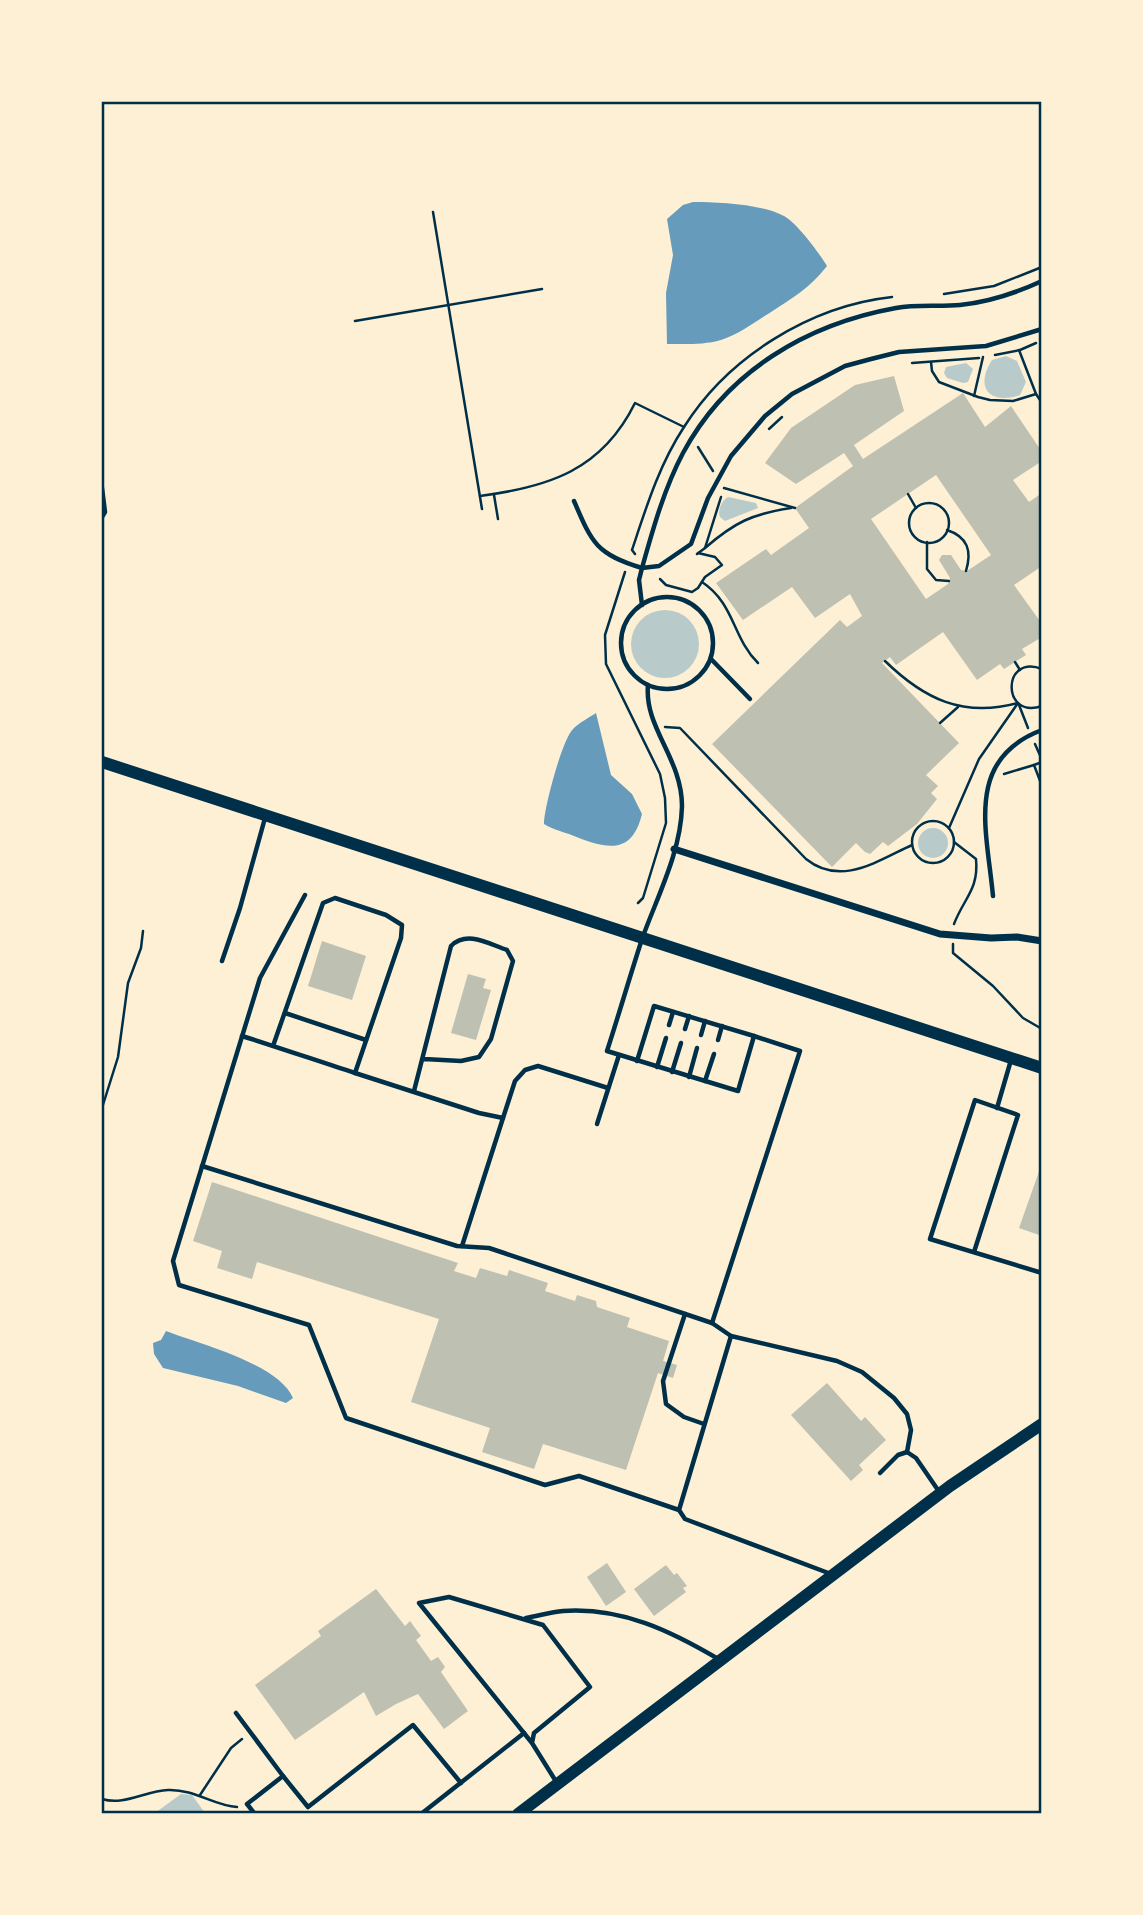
<svg xmlns="http://www.w3.org/2000/svg" width="1143" height="1915" viewBox="0 0 1143 1915" font-family="Arial,sans-serif">
<style>
.green{fill:#b9caca}
.water{fill:#669bbc}
.building{fill:#bec0b2;fill-rule:evenodd}
.lines{fill:none;stroke-linecap:round;stroke-linejoin:round}
.path{stroke:#003049;stroke-width:2.5}
.service{stroke:#003049;stroke-width:4.5}
.minor{stroke:#003049;stroke-width:7}
.secondary{stroke:#003049;stroke-width:12}
.neatline{fill:none;stroke:#003049;stroke-width:2.5}
</style>
<rect width="100%" height="100%" fill="#fdf0d5"/>
<g class="green">
<path d="M1006,356L1017,361L1026,382L1020,395C990,405 974,388 992,360Z"/>
<polygon points="966,363 973,369 968,382 963,383 947,378 944,373 946,367"/>
<path d="M728,497L756,503L758,508L725,521L720,517C717,511 722,500 728,497Z"/>
<circle cx="665" cy="644" r="34"/>
<circle cx="933" cy="843" r="15"/>
<polygon points="181,1794 192,1795 205,1813 155,1813"/>
</g>
<g class="water">
<path d="M693,202C719,202 761,204 784,216C797,223 820,254 827,266C810,288 791,299 768,314C753,323 739,334 721,340C704,345 685,344 667,344L666,293L673,255L667,219L683,205Z"/>
<path d="M596,713L611,775L632,794L642,814C631,859 602,847 569,834C560,831 552,829 544,824C544,808 562,740 573,729C579,723 588,718 596,713Z"/>
<path d="M166,1331C200,1344 279,1364 293,1398L286,1403L238,1386L163,1368L154,1354L153,1343L161,1340Z"/>
</g>
<g class="building">
<path d="M894,376L904,411L854,445L863,459L963,393L985,427L1011,406L1042,452V461L1013,480L1029,502L1042,493V566L1014,585L1042,624V637L1022,649L1026,655L1004,669L1000,664L977,680L943,632L896,665L890,657L882,663L959,743L926,775L938,786L931,793L937,799L917,824L888,846L883,842L870,854L865,852L856,843L832,867L712,744L840,620L847,627L862,616L850,594L815,618L792,587L743,620L716,583L766,549L771,555L809,528L795,508L853,466L844,453L796,484L765,463L791,428L855,385ZM936,475L991,555L967,571L961,570L951,555H942L939,560L950,578L948,584L926,599L871,519Z"/>
<polygon points="322,941 366,956 352,1000 308,986"/>
<polygon points="468,974 486,979 483,988 491,990 476,1040 451,1033"/>
<polygon points="1042,1163 1042,1236 1019,1228"/>
<polygon points="212,1182 458,1263 454,1271 476,1278 480,1268 507,1276 509,1270 548,1283 545,1291 575,1301 577,1295 596,1301 597,1307 630,1318 627,1327 669,1341 663,1361 677,1365 673,1378 658,1373 626,1470 543,1444 534,1469 482,1452 490,1428 411,1402 439,1319 257,1262 252,1279 217,1268 222,1251 193,1241"/>
<polygon points="827,1383 861,1421 865,1417 886,1440 859,1465 863,1470 851,1481 791,1415"/>
<polygon points="607,1563 626,1592 606,1606 587,1577"/>
<polygon points="666,1565 674,1575 677,1573 687,1586 683,1588 686,1592 654,1616 634,1589"/>
<polygon points="376,1589 405,1626 410,1621 421,1636 416,1640 431,1661 438,1657 445,1667 441,1672 468,1711 444,1729 418,1694 396,1704 376,1716 364,1692 295,1740 255,1685 321,1636 318,1631"/>
</g>
<g class="lines">
<g class="path">
<polyline points="433,212 482,509"/>
<polyline points="944,294 994,286 1042,267"/>
<polyline points="355,321 542,289"/>
<polyline points="995,355 1020,350 1036,343"/>
<polyline points="931,362 932,371 939,382 978,397 990,400 1013,401 1036,394 1019,350"/>
<polyline points="912,363 979,358"/>
<polyline points="1036,394 1042,403"/>
<polyline points="974,396 983,357"/>
<polyline points="769,429 782,417"/>
<polyline points="698,447 713,471"/>
<polyline points="724,488 795,508"/>
<polyline points="908,494 916,508"/>
<polyline points="494,495 498,519"/>
<path d="M480,496C549,487 602,470 635,403L684,427"/>
<circle cx="929" cy="523" r="20"/>
<path d="M947,530C968,537 972,551 966,571"/>
<polyline points="927,542 927,569 936,580 949,581"/>
<path d="M705,548C735,522 752,514 791,508"/>
<path d="M635,554L632,550C646,508 659,465 684,427C728,357 810,306 892,297"/>
<polyline points="697,554 705,548 721,497"/>
<polyline points="625,572 605,635 606,664 660,774 665,798 666,823 643,898 638,903"/>
<polyline points="660,579 666,585 692,592 698,588 705,577 722,565 715,557 698,553"/>
<path d="M702,582C735,604 732,637 758,663"/>
<path d="M885,661C924,699 963,718 1018,703L979,759L949,828"/>
<polyline points="1015,662 1020,670"/>
<path d="M1042,669C1002,653 1001,720 1042,706"/>
<polyline points="1019,705 1028,728"/>
<polyline points="940,723 958,707"/>
<path d="M665,727L680,728L806,859C841,887 877,861 912,845"/>
<polyline points="1035,744 1042,760"/>
<polyline points="1042,762 1034,765 1042,786"/>
<polyline points="1004,774 1034,765"/>
<circle cx="933" cy="842" r="21"/>
<path d="M954,842L976,859C979,889 964,898 954,924"/>
<polyline points="953,944 953,953 993,986 1023,1018 1042,1029"/>
<polyline points="102,1108 118,1057 128,983 141,948 143,931"/>
<polyline points="200,1795 231,1748 242,1739"/>
<path d="M102,1799C124,1806 145,1791 168,1790C195,1789 214,1806 237,1807"/>
</g>
<g class="service">
<path d="M1042,281C1016,293 989,302 960,305C939,307 917,304 896,308C807,324 727,371 683,453C664,489 653,529 642,568L659,566L691,544L708,498L731,456L765,416L792,394L845,366L871,359L899,352L986,346L1042,329"/>
<polyline points="102,488 105,512 102,517"/>
<path d="M574,501C592,543 596,554 642,568L639,580L642,605"/>
<circle cx="667" cy="643" r="46"/>
<polyline points="711,659 750,699"/>
<path d="M648,685C644,728 682,758 682,806C681,852 657,897 642,939C630,976 619,1014 607,1051L738,1091L754,1036L800,1051L712,1323"/>
<polyline points="305,895 260,978 173,1261 179,1285 309,1325 346,1418 545,1485 579,1476 679,1510"/>
<path d="M993,896C987,831 964,759 1042,730"/>
<polyline points="222,961 240,908 265,818"/>
<polyline points="285,1013 366,1040"/>
<polyline points="669,1025 673,1012"/>
<polyline points="685,1029 689,1016"/>
<polyline points="701,1035 705,1021"/>
<path d="M242,1036C280,1048 318,1061 355,1073L401,938L402,925L386,915L335,898L323,903L273,1046"/>
<polyline points="718,1040 722,1026"/>
<polyline points="637,1061 654,1006 754,1036"/>
<polyline points="657,1067 666,1038"/>
<polyline points="672,1072 681,1043"/>
<polyline points="355,1073 479,1113 503,1118 515,1081 525,1070 538,1066 608,1088"/>
<polyline points="689,1077 697,1048"/>
<polyline points="705,1081 714,1054"/>
<path d="M414,1091L451,946C467,930 489,944 507,950L513,961L491,1039L479,1057L461,1061L424,1059"/>
<polyline points="997,1108 1011,1060"/>
<polyline points="597,1124 619,1055"/>
<polyline points="202,1166 457,1246 489,1248 504,1253 712,1323 731,1336 837,1361 862,1372 894,1398 907,1414 911,1430 907,1452"/>
<polyline points="462,1246 503,1118"/>
<polyline points="974,1252 1018,1115 975,1100 930,1239 1042,1273"/>
<polyline points="685,1314 663,1381 666,1404 684,1417 704,1424"/>
<polyline points="731,1336 679,1510 685,1519 831,1574"/>
<polyline points="880,1473 898,1455 907,1452 916,1458 940,1493"/>
<path d="M526,1618C538,1616 551,1612 563,1611C622,1607 671,1631 720,1660"/>
<polyline points="236,1713 283,1776 247,1804 255,1814"/>
<polyline points="532,1743 534,1733 590,1687 543,1625 449,1597 419,1603 532,1743 557,1783"/>
<polyline points="283,1776 308,1807 413,1725 461,1783"/>
<polyline points="421,1814 524,1733"/>
</g>
<polyline class="minor" points="674,849 940,934 991,938 1017,937 1042,941"/>
<g class="secondary">
<polyline points="102,762 1042,1068"/>
<polyline points="518,1814 950,1486 1042,1424"/>
</g>
</g>
<rect width="1143" height="1915" fill="none" stroke="#fdf0d5" stroke-width="206"/>
<rect x="103" y="103" width="937" height="1709" class="neatline"/>
</svg>
